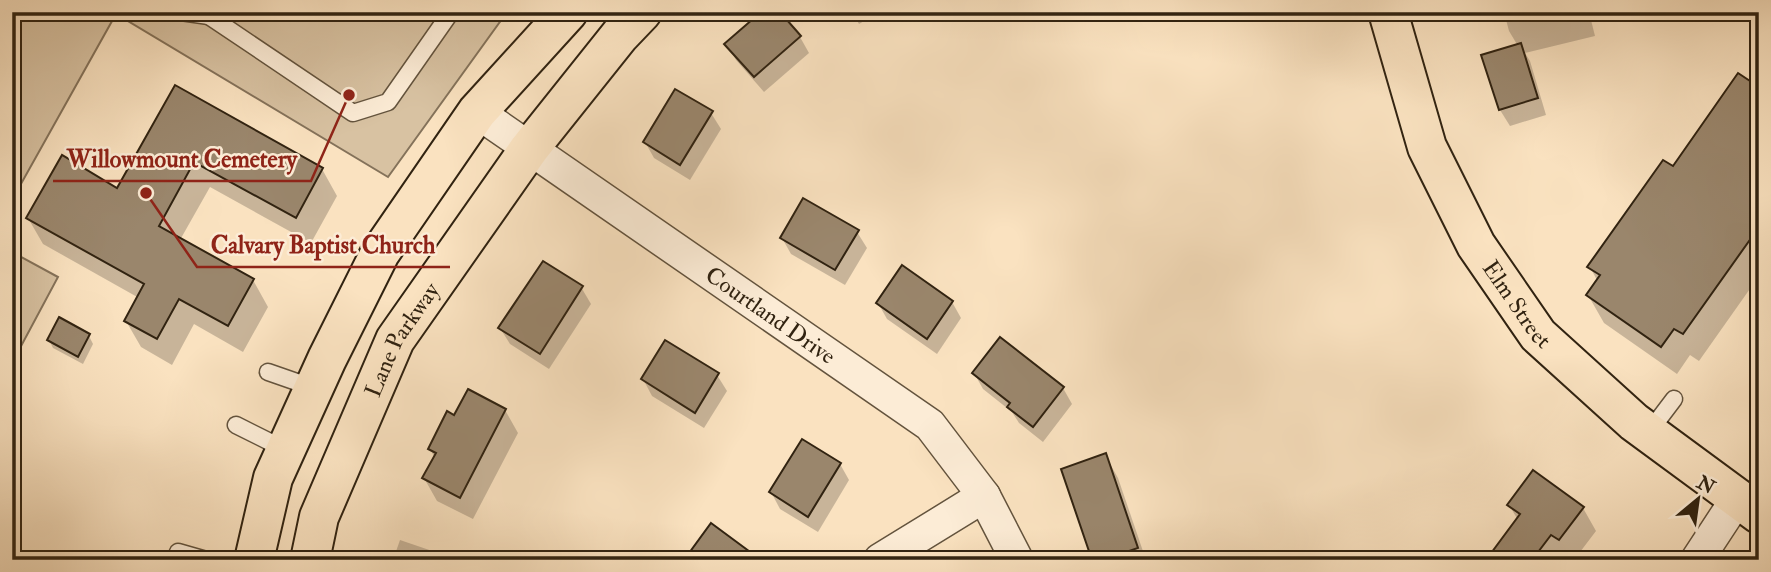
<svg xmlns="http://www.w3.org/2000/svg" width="1771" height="572" viewBox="0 0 1771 572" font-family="'IM FELL Double Pica',serif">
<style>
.green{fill:#d8c2a2;stroke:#84725a;stroke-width:2}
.shadow{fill:#0003}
.building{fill:#9a866c;stroke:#312311;stroke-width:2}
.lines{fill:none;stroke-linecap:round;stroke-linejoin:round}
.service-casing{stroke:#63533d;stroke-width:19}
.minor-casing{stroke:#63533d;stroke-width:35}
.primary-casing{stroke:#312311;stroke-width:42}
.trunk-casing{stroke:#312311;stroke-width:42}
.service{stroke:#fcecd6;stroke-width:16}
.minor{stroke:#fcecd6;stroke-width:32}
.primary{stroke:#fae2c0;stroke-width:38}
.trunk{stroke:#fae2c0;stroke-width:38}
.labels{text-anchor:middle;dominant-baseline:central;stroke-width:5;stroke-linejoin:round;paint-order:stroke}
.street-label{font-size:23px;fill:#312311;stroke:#fcecd6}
.leader{fill:none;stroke:#8f2418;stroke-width:2.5}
.callout-dot{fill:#8f2418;stroke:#fcecd6;stroke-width:2.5}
.callout-label{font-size:24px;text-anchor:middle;font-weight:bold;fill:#8f2418;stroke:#fcecd6;stroke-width:5;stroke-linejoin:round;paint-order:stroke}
</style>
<rect width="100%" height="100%" fill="#fae2c0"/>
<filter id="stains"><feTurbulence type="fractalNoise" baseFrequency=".00286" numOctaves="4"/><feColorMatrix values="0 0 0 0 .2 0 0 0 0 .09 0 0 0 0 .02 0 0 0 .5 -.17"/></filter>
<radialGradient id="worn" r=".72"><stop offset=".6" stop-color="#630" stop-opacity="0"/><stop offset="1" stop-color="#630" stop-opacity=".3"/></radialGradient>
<g class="green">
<polygon points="12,12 507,12 388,177 116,14 12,200"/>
<polygon points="12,252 58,277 12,363"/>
</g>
<g class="shadow">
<polygon points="852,12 879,12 859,24"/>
<polygon points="1504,12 1589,12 1595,36 1525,53 1530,61 1546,115 1510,126 1500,110 1518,46 1509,31"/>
<polygon points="800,37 809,53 764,92 736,60 727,44"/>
<polygon points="175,87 322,169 337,196 311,243 210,187 180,240 253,280 268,307 243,352 194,324 172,365 141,347 126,321 139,298 43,244 28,218 118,190"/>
<polygon points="1759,89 1759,276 1699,361 1690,355 1677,374 1604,323 1588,295 1598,282 1590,267 1673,169"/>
<polygon points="711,113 721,129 690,180 654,158 645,142"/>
<polygon points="857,232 867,248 845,285 791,254 782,238"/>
<polygon points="581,287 591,304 549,369 510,344 500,328"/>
<polygon points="952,302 961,318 937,354 887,319 878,303"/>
<polygon points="89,336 93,344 83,364 53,348 49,340"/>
<polygon points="974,373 1063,388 1072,404 1043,442 1019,423 1012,412 983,389"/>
<polygon points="717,375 727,391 704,428 652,396 643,379"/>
<polygon points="505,410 518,433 473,519 437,501 424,478 435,458 430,449"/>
<polygon points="1105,455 1118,478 1146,560 1094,560"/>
<polygon points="840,464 849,480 818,532 780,509 771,492"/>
<polygon points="1509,505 1583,508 1596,531 1574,560 1564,557 1562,560 1495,560 1518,520"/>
<polygon points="400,540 444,555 447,560 393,560"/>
</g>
<g class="building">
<polygon points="761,12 780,12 801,36 754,77 724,44"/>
<polygon points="1521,43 1538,98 1499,110 1481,55"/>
<polygon points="1738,73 1759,87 1759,227 1683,334 1674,329 1661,347 1586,295 1600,275 1587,267 1663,160 1673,166"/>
<polygon points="175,85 323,168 296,218 194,162 159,226 254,279 228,326 179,299 157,339 124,321 144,284 26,218 62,155 117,188"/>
<polygon points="675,89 713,111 680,165 643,142"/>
<polygon points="803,198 859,230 835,270 780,238"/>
<polygon points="543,261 583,286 540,354 498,328"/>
<polygon points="902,265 953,301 927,339 876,303"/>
<polygon points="59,317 90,334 78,357 47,340"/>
<polygon points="1000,337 1064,387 1033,427 1007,407 1010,403 972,373"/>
<polygon points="665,340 719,373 695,413 641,379"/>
<polygon points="468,389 506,409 460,498 422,478 436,453 428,449 447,411 454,415"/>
<polygon points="802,439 841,463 808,517 769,492"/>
<polygon points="1106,453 1138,548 1103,560 1092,560 1061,469"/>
<polygon points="1533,470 1584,507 1559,540 1551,535 1532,560 1486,560 1520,514 1507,505"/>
<polygon points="711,523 761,560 684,560"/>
</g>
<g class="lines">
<g class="service-casing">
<g id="service">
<polyline points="181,12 209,16 211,12"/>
<polyline points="209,16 353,113 388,102 451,12"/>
<polyline points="268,372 314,388"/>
<polyline points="236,425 286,450"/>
<polyline points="1649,432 1674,399"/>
<polyline points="178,552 206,560"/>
</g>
</g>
<g class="minor-casing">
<g id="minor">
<path id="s1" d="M477,112L930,425L984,496L1017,560"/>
<polyline points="880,560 984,496"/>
<polyline points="1697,560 1737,499"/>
</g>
</g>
<g class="primary-casing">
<g id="primary">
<path id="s2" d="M1388,12L1427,147L1476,245L1538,335L1634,422L1759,514"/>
</g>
</g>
<g class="trunk-casing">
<g id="trunk">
<polyline points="254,560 273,478 327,359 380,253 477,112 568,12"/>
<path id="s3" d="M310,560L319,517L395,340L529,149L620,35L642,12"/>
</g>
</g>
<use href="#service" class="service"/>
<use href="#minor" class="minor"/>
<use href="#primary" class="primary"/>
<use href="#trunk" class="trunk"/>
</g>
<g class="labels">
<g class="street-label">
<text stroke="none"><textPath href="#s2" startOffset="322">Elm Street</textPath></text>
<text stroke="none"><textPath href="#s1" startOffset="357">Courtland Drive</textPath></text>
<text stroke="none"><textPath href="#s3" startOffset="240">Lane Parkway</textPath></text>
</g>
</g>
<path class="leader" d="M349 95L311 181H53M146 193L197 267H450"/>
<g class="callout-dot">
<circle cx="349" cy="95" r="7"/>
<circle cx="146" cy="193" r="7"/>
</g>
<g class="callout-label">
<text x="182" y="167">Willowmount Cemetery</text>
<text x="323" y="253">Calvary Baptist Church</text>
</g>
<rect width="1771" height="572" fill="none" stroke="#fae2c0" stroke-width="42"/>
<rect x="14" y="14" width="1743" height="544" fill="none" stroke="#312311" stroke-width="3.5"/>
<rect x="21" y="21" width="1729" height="530" fill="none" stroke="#312311" stroke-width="2"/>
<g transform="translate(1698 499) rotate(29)" stroke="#fcecd6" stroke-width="5" paint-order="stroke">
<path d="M0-5L12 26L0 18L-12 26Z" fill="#312311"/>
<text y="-10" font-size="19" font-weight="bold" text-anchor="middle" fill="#312311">N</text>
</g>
<rect width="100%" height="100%" filter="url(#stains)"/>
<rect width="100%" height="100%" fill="url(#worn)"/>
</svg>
